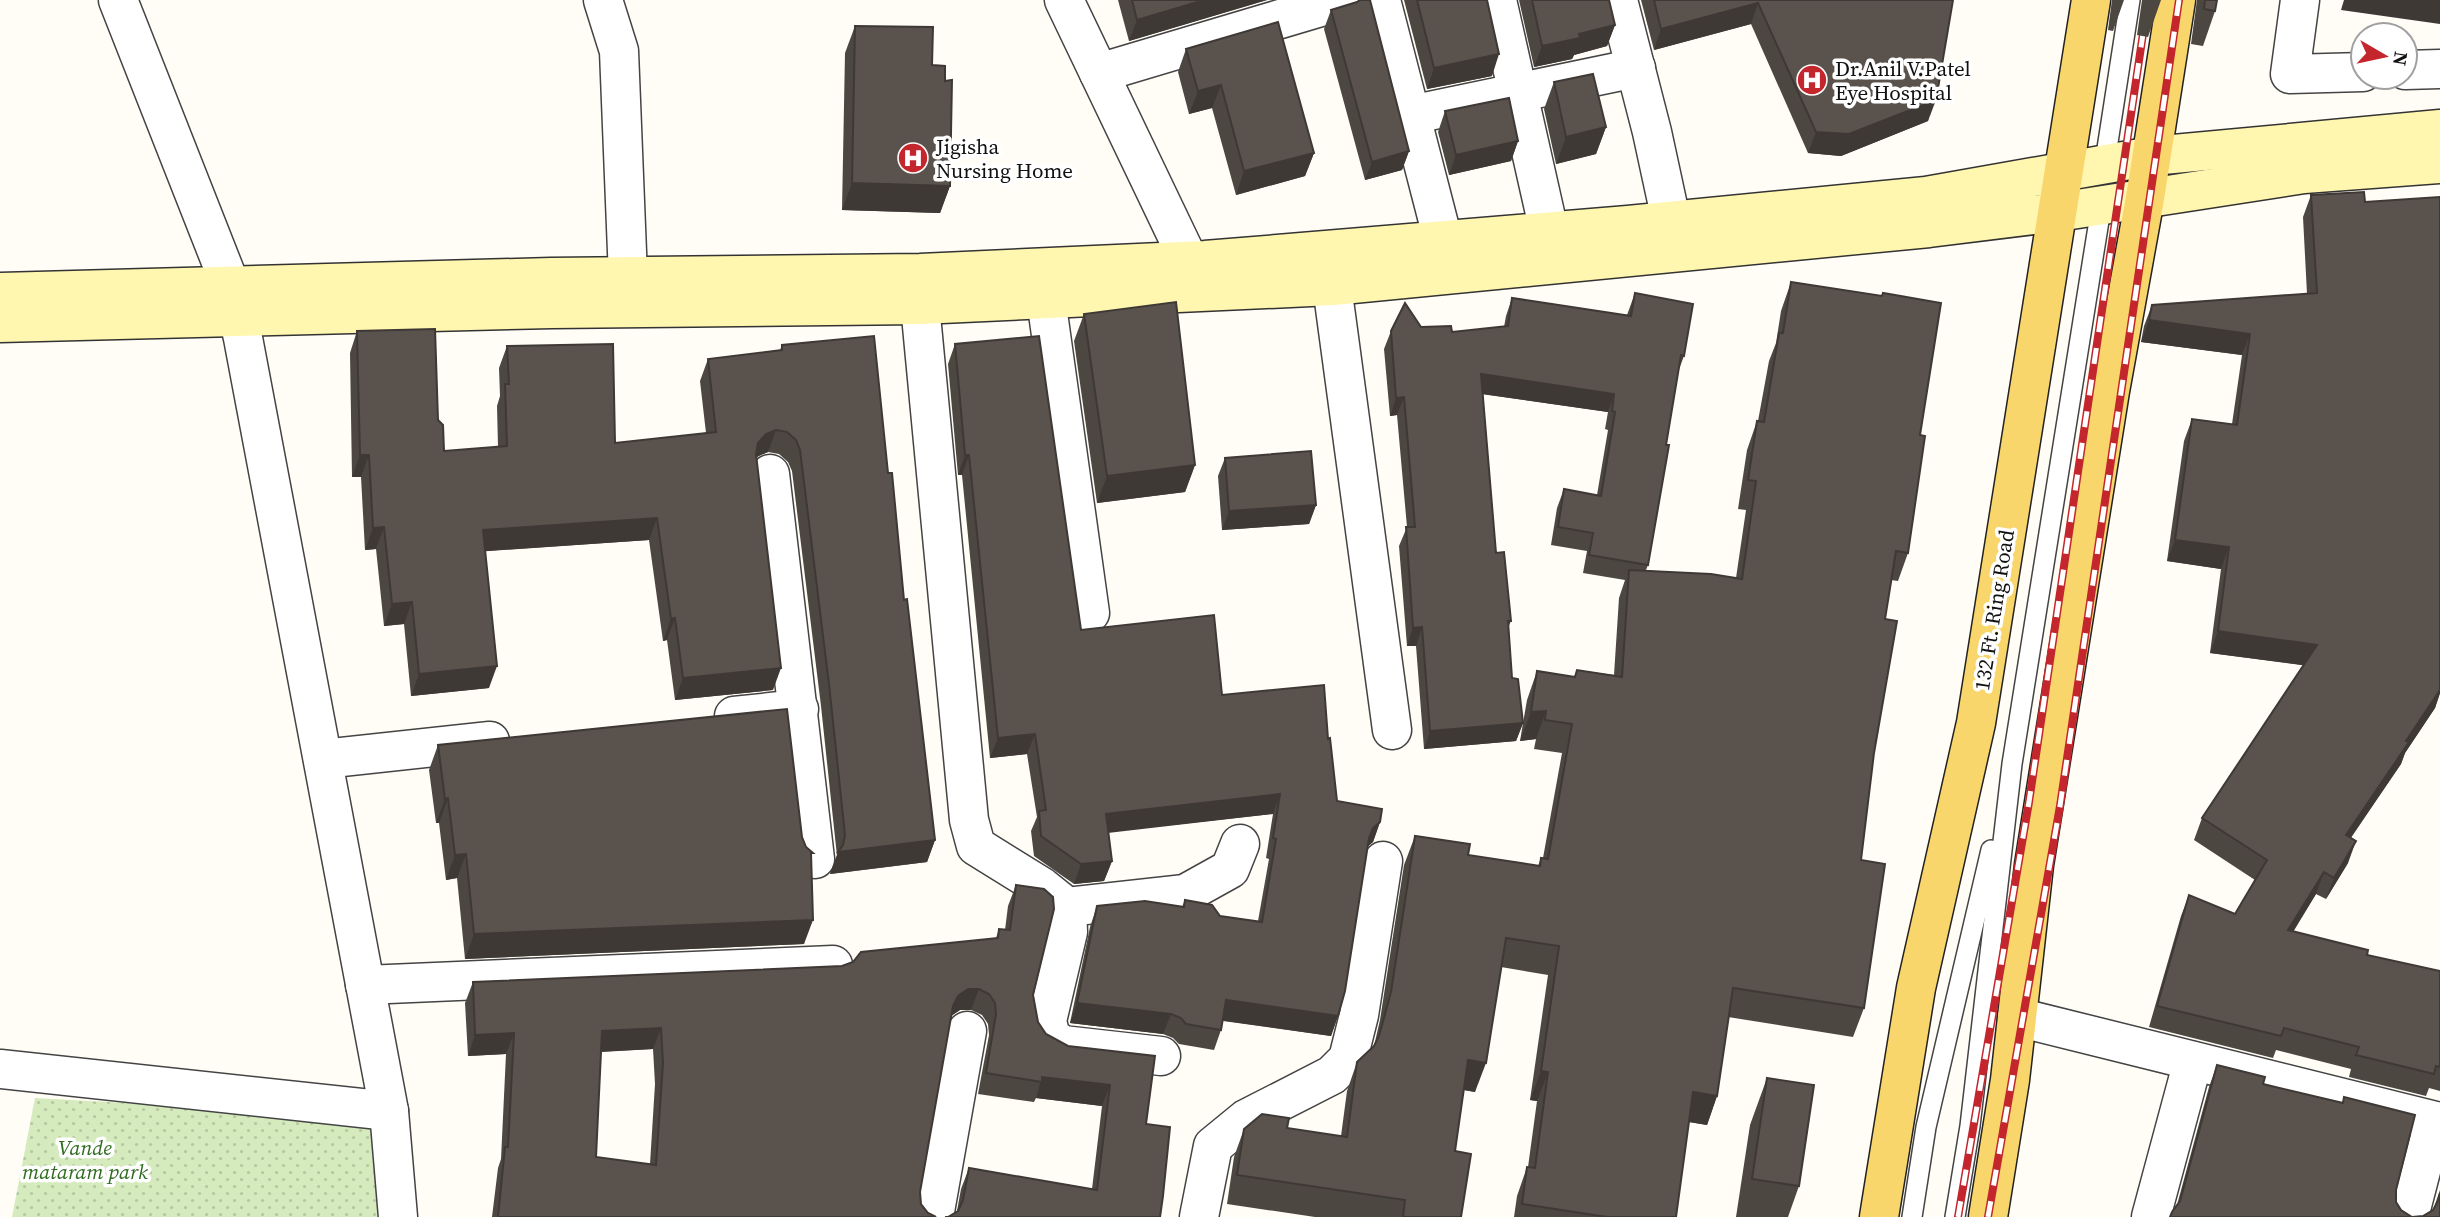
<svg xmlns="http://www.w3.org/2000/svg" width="2440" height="1217" viewBox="0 0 2440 1217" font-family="'Source Serif 4',serif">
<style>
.green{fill:url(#green-dots)}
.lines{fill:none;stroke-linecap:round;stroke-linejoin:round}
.service-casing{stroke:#444;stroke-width:22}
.minor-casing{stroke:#444;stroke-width:41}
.secondary-casing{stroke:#333;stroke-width:41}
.primary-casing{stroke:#222;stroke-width:41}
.service{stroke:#fff;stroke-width:19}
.minor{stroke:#fff;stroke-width:38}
.secondary{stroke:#fff6b0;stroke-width:38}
.primary{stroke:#f9d66b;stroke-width:38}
.rail-casing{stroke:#c4262e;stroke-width:8}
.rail{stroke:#fff;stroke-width:5;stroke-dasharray:16;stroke-linecap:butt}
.wall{fill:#4d4742;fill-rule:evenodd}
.shaded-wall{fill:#3f3936}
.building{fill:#5a524d;stroke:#3f3936;stroke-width:2;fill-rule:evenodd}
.labels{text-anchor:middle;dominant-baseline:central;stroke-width:7;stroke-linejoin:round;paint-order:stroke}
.poi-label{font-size:21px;fill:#111;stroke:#fff;text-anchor:start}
.street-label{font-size:21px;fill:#111;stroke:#fff}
.park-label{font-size:21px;font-style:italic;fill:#2f6b1f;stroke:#fff}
</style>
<defs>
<pattern id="green-dots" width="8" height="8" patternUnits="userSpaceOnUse" patternTransform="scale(1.75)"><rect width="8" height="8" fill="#d5ebbd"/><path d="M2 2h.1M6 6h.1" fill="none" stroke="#b6c8a1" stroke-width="1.8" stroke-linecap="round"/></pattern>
</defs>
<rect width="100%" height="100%" fill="#fffdf5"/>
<polygon class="green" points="35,1098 375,1117 378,1217 12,1217"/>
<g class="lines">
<g class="service-casing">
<g id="service">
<polyline points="2104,168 2130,0"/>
<polyline points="1912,1217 1926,1127 1991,850"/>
<polyline points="1955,1217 1970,1126 2012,764 2102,202"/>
</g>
</g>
<g class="minor-casing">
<g id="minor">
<polyline points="118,0 231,287 243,338 389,1111 398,1217"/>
<polyline points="603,0 619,51 628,277"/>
<polyline points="1064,0 1189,261 1204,287"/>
<polyline points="1381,0 1443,240"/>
<polyline points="1497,0 1549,231"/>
<polyline points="1618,0 1652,132 1671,220"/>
<polyline points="2300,0 2290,74 2363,72"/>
<polyline points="2405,70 2440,69"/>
<polyline points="1099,73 1344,0"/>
<polyline points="1410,115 1636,68"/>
<polyline points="1332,286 1392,730"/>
<polyline points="1046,299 1090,613"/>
<polyline points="920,305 969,820 976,846 1042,887 1067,907 1068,932 1047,1021 1051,1037 1063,1045 1161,1056"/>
<polyline points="770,474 815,859"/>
<polyline points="734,716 799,709"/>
<polyline points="323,759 490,741"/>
<polyline points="1067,907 1185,894 1230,869 1240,844"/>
<polyline points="365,985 833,965"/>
<polyline points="2017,1017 2440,1122"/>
<polyline points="0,1069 389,1111"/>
<polyline points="934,1217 967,1031"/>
<polyline points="1199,1217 1213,1146 1246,1119 1332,1075 1348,1059 1359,1015 1383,861"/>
<polyline points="2151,1217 2193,1061"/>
<polyline points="2409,1217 2434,1121"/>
</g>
</g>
<g class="secondary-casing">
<g id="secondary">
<polyline points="0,292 551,277 920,273 1205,260 1628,225 1926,196 2152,156 2440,129"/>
<polyline points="0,323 552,309 920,305 1332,286 1929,228 2058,212 2304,174 2440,164"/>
</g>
</g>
<g class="primary-casing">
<g id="primary">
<polyline points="1879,1217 1916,988 1976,723 2091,0"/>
<polyline points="1988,1217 2010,1080 2034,865 2110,391 2145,198 2176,0"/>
</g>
</g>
<use href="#service" class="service"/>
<use href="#minor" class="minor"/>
<use href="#secondary" class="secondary"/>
<use href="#primary" class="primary"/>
<g class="rail-casing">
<g id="rail">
<polyline points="1958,1217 2029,802 2148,0"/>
<polyline points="1988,1217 2060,806 2179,0"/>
</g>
</g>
<use href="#rail" class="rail"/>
</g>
<g class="wall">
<polygon points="1118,0 1267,0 1129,41"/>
<polygon points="1404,0 1487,0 1492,76 1427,89"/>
<polygon points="1519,0 1609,0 1615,25 1607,46 1574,55 1572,59 1534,67"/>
<polygon points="1641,0 1953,0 1928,121 1841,156 1808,153 1751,24 1654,50"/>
<polygon points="2112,0 2124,0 2113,31 2108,30"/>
<polygon points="2142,0 2161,0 2148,37 2137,35"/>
<polygon points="2197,0 2217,0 2215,11 2203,46 2191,44"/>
<polygon points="1331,10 1409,151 1402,170 1365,180 1324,29"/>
<polygon points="855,26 932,65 945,81 950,186 940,213 842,210 845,53"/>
<polygon points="1186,49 1314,153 1305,176 1236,195 1212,108 1189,114 1178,72"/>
<polygon points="1554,82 1606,127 1596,154 1556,164 1544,109"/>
<polygon points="1445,111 1518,141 1511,161 1449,175 1438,132"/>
<polygon points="2311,195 2365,202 2440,197 2440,693 2435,708 2405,753 2401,764 2350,838 2348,863 2326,899 2316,894 2293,931 2367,955 2440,971 2440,1091 2429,1088 2426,1096 2349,1077 2351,1069 2276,1050 2273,1058 2149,1027 2181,916 2189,895 2235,914 2255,880 2194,840 2202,818 2303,665 2210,653 2221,569 2167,561 2184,441 2192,419 2232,424 2242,355 2141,342 2144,326 2152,305 2307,294 2303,217"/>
<path d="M1791,282L1920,435L1908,553L1898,581L1891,580L1885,619L1874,753L1861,860L1864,1008L1853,1037L1728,1017L1717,1096L1707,1125L1689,1122L1676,1217H1514L1517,1196L1527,1167H1528L1537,1101L1530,1100L1548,975L1501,967L1475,1092L1464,1090L1455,1151L1461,1217H1315L1227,1204L1234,1157L1244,1129L1287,1128L1341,1136L1347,1091L1357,1062L1374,1046L1380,1020L1404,865L1415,836L1468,855L1538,866L1541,858H1543L1562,753L1534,749L1536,739L1520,741L1523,723L1516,741L1424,749L1416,646H1407L1399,546L1407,527L1397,415L1390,416L1384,349L1391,331L1421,327L1452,332L1504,327L1506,316L1512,298L1627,315L1635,293L1684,356L1678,372L1666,445L1648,565L1646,570L1736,578L1746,510L1738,509L1747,450L1757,421H1758L1769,361L1776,343L1781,311ZM1483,394L1608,412L1605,429L1608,430L1597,495L1564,489L1557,508L1551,545L1587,551L1583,573L1625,580L1619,598L1614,675L1577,670L1574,677L1537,671L1527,700L1523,723L1512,678L1508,628L1511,621L1496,553Z"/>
<polygon points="1084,314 1195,465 1185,492 1097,503 1074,341"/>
<polygon points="357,331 438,420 444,451 498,447 497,406 500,396 499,368 507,346 615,443 706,433 700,381 708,359 780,350 782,345 888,473 935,840 927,862 830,874 837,856 821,706 792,471 788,462 779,454 768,452 757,457 773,690 675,700 667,640 663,641 649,540 485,551 489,688 411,696 404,624 384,626 376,549 365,550 361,477 352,477 350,353"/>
<polygon points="955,344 1081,630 1222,695 1328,739 1337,801 1380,822 1373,842 1367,847 1338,1016 1331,1036 1223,1021 1221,1030 1214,1050 1179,1044 1173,1038 1163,1034 1070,1023 1090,927 1097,906 1182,907 1185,900 1220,916 1258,921 1269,859 1266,858 1273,814 1108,832 1112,861 1104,881 1074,884 1034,856 1031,831 1037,817 1027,754 990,758 962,475 958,475 948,364"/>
<polygon points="1225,458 1316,505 1309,524 1222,530 1218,476"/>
<polygon points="438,745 802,837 811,857 804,944 465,959 457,878 446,880 439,823 436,823 429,770"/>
<path d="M1016,885L1038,1022L1046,1034L1068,1046L1146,1124L1163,1196L948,1217L957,1211L961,1189L969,1168L1092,1189L1102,1106L1036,1098L1034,1102L978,1094L989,1035L988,1024L982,1015L971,1010H960L951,1016L920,1192L921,1204L928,1213L936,1217H492L498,1168L501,1159L506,1054L468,1056L465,1003L473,982L842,966L996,938L999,929L1005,930L1008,906ZM653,1049L655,1084L650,1164L596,1157L601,1052Z"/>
<polygon points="2217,1065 2263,1084 2396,1190 2396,1202 2401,1210 2412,1217 2423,1216 2433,1210 2440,1190 2440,1217 2170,1217 2177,1205 2209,1087"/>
<polygon points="1767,1078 1799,1186 1788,1217 1736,1217 1750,1125"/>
</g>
<g class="shaded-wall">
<polygon points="1204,0 1267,0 1129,41 1137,20"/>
<polygon points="2344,0 2440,0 2440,24 2341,10"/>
<polygon points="1758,3 1751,24 1654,50 1661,29"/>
<polygon points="1615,25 1607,46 1574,55 1572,59 1534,67 1542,46"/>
<polygon points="1499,54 1492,76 1427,89 1434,68"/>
<polygon points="1221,85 1212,108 1189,114 1198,91"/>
<polygon points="1936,100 1928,121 1841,156 1808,153 1816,132"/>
<polygon points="1606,127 1596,154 1556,164 1566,137"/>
<polygon points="1518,141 1511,161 1449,175 1456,155"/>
<polygon points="1409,151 1402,170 1365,180 1372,162"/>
<polygon points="1314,153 1305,176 1236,195 1244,171"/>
<polygon points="852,183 950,186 940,213 842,210"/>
<polygon points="2149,320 2250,334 2242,355 2141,342"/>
<polygon points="1481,374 1614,394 1608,412 1474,393"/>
<polygon points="1404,397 1397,415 1390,416 1396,398"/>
<polygon points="776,430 768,452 758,456 750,465 758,443 766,434"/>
<polygon points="360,455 369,455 361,477 352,477"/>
<polygon points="965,455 969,455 962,475 958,475"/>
<polygon points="1195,465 1185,492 1097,503 1107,476"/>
<polygon points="1316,505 1309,524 1222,530 1229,511"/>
<polygon points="657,518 649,540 475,552 483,530"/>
<polygon points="384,527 376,549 365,550 373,528"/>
<polygon points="2175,540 2229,547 2221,569 2167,561"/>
<polygon points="412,602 404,624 384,626 392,604"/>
<polygon points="675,618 667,640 663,641 671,619"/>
<polygon points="1422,627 1416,646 1407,646 1413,628"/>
<polygon points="2218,631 2317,645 2309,666 2210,653"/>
<polygon points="497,666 489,688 411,696 419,674"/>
<polygon points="781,668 773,690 675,700 683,678"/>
<polygon points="2440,683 2440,693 2435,708 2405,753 2401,764 2338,857 2346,835 2406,741"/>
<polygon points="1546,711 1536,739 1520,741 1531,712"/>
<polygon points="1523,723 1516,741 1424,749 1430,731"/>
<polygon points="1035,734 1027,754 990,758 998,738"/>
<polygon points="1280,794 1273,814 1099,834 1106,814"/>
<polygon points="448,798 439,823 436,823 445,799"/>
<polygon points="1380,822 1373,842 1366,848 1361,858 1373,828"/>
<polygon points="935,840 927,862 830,874 838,852"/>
<polygon points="2356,841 2348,863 2326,899 2334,878"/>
<polygon points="466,854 457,878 446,880 455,855"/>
<polygon points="1112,861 1104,881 1074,884 1081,864"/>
<polygon points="2324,872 2316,894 2281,952 2288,930"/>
<polygon points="813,920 804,944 465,959 474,934"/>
<polygon points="968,989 979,989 971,1010 960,1010 951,1016 953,1006 958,996"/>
<polygon points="1226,1000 1338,1016 1331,1036 1219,1020"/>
<polygon points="1077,1003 1171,1014 1163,1034 1070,1023"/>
<polygon points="661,1028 653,1049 595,1052 602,1031"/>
<polygon points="514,1033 506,1054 468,1056 475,1035"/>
<polygon points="1468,1060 1486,1063 1475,1092 1458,1089"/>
<polygon points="1541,1071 1548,1072 1537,1101 1530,1100"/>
<polygon points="1042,1077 1110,1085 1102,1106 1036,1098"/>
<polygon points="1693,1092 1717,1096 1707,1125 1683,1121"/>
</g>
<g class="building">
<polygon points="1132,0 1204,0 1137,20"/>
<polygon points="1360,0 1370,0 1409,151 1372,162 1331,10 1357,2"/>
<polygon points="1417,0 1487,0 1499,54 1434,68"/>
<polygon points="1532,0 1609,0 1615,25 1579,34 1580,38 1542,46"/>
<polygon points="1654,0 1953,0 1936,100 1849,134 1816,132 1758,3 1661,29"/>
<polygon points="2205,0 2217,0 2215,11 2204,9"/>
<polygon points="1278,22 1314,153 1244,171 1221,85 1198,91 1186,49"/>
<polygon points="855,26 933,27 932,65 945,66 945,81 952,80 950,186 852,183"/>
<polygon points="1593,74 1606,127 1566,137 1554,82"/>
<polygon points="1509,98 1518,141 1456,155 1445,111"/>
<polygon points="2364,192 2365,202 2440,197 2440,690 2406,741 2409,742 2346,835 2356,841 2334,878 2324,872 2288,930 2368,950 2367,955 2440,971 2440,1067 2436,1066 2434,1074 2356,1055 2359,1047 2284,1028 2281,1036 2157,1006 2189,895 2235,914 2267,860 2202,818 2317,645 2218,631 2229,547 2175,540 2192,419 2237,425 2250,334 2149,320 2152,305 2317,293 2311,195"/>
<polygon points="1791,282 1882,296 1883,293 1941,303 1920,435 1925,436 1908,553 1896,551 1885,619 1897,621 1874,753 1861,860 1885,864 1864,1008 1733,988 1717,1096 1693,1092 1676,1217 1607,1217 1522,1204 1527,1167 1535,1168 1548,1072 1541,1071 1559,946 1506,938 1486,1063 1468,1060 1455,1151 1471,1154 1461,1217 1403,1217 1405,1200 1237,1175 1244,1129 1262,1114 1289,1118 1287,1128 1347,1137 1357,1062 1374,1046 1379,1036 1391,992 1415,836 1470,844 1468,855 1540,866 1541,858 1548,859 1572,724 1545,720 1546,711 1531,712 1537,671 1575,677 1577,670 1622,677 1629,570 1711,574 1742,579 1756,481 1748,480 1757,421 1764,422 1779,333 1783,333"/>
<polygon points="1635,293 1693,304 1684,356 1681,355 1666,445 1669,445 1648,565 1589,555 1593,533 1558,527 1564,489 1601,496 1615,412 1612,411 1614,394 1481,374 1496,553 1504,552 1511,621 1508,621 1512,678 1518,679 1523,723 1430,731 1422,627 1413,628 1406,527 1415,527 1404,397 1396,398 1391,331 1405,303 1421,327 1451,326 1452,332 1508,326 1512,298 1631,316"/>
<polygon points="1176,302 1195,465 1107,476 1084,314"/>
<polygon points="435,329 438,420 443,425 444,451 507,446 505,384 509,384 507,346 613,344 615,443 716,432 708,359 782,350 782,345 874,336 888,473 892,473 904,600 907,599 935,840 838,852 843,845 845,835 829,684 800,450 796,440 787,432 776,430 766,434 758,443 756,454 781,668 683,678 675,618 671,619 657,518 483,530 497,666 419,674 412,602 392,604 384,527 373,528 369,455 360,455 357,331"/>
<polygon points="1039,336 1081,630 1214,615 1222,695 1324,685 1328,739 1330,738 1337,801 1382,809 1380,822 1373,828 1369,838 1345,991 1338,1016 1226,1000 1221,1030 1186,1024 1181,1018 1171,1014 1077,1003 1097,906 1145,901 1184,907 1185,900 1212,905 1220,916 1262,922 1276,839 1273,838 1280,794 1106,814 1112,861 1081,864 1041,836 1039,811 1046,810 1035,734 998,738 969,455 965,455 955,344"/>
<polygon points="1311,451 1316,505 1229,511 1225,458"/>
<polygon points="787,709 802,837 806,847 813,853 811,853 813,920 474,934 466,854 455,855 448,798 445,799 438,745"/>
<path d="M1016,885L1044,889L1053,897L1054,909L1033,995L1038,1022L1046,1034L1068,1046L1155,1056L1146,1124L1170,1127L1163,1196L1160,1217H945H948L958,1211L963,1200L969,1168L1097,1190L1110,1085L1042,1077V1082L986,1073L996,1014L995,1003L989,994L979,989H968L958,996L953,1006L920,1192L921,1204L928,1213L936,1217H498L505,1147H508L514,1033L475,1035L473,982L842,966L853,962L861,952L998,938L999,929L1010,930ZM661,1028L663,1063L656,1165L596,1157L602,1031Z"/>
<polygon points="2217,1065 2265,1077 2263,1084 2343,1103 2344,1097 2415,1115 2396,1190 2396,1202 2401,1210 2412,1217 2423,1216 2433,1210 2438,1201 2440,1193 2440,1217 2170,1217 2172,1212 2180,1201"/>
<polygon points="1767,1078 1814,1085 1799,1186 1752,1179"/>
</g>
<defs>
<g id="hospital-disc" transform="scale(1.575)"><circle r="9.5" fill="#c4262e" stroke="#fff"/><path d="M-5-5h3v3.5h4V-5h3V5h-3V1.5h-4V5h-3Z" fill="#fff"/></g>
</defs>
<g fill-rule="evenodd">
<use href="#hospital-disc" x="1812" y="80"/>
<use href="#hospital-disc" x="913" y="158"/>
</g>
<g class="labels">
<g class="poi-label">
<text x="1835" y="68">Dr.Anil V.Patel<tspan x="1835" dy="24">Eye Hospital</tspan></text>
<text x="936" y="146">Jigisha<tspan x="936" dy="24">Nursing Home</tspan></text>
</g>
<g class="street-label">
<text transform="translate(1994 610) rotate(-81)">132 Ft. Ring Road</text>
</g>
<g class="park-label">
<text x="85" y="1147">Vande<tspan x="85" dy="24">mataram park</tspan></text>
</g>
</g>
<g transform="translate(2384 56) rotate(99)"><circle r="33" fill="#ffffff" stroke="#a0a0a0" stroke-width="2"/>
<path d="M0-5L12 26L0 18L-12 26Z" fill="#c4262e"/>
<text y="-10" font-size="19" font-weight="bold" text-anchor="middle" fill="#111111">N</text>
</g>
</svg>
